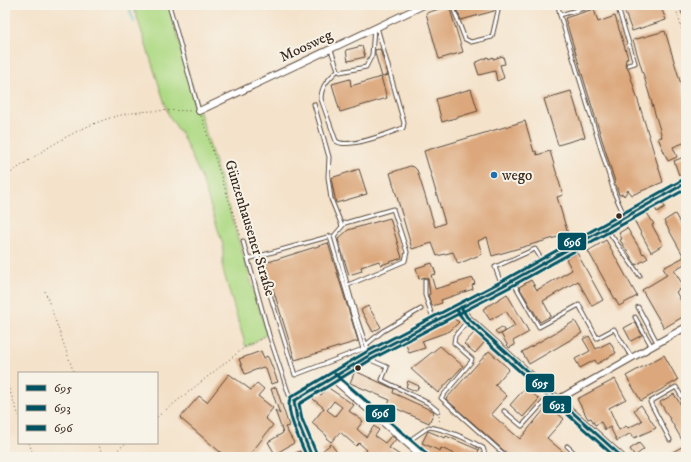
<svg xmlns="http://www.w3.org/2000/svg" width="691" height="462" viewBox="0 0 691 462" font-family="'IM FELL DW Pica',serif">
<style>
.green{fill:#afda85;stroke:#758252}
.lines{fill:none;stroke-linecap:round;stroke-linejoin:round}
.stream{stroke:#55c3ca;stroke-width:2}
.building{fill:#dca77c;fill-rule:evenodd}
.service-casing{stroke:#574638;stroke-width:5}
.minor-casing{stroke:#574638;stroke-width:8}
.tertiary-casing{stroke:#574638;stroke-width:10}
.path{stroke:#574638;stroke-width:1;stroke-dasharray:1 3;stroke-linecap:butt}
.service{stroke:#fff;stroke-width:3}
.minor{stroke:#fff;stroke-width:6}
.tertiary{stroke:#fff;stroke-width:8}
.bus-1-casing{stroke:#f7f3e8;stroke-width:6}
.bus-2-casing{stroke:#f7f3e8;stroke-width:6}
.bus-3-casing{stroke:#f7f3e8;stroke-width:6}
.bus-1{stroke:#005262;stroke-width:3}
.bus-2{stroke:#005262;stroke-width:3}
.bus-3{stroke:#005262;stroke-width:3}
.poi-dot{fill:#1f6fb2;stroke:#f7f3e8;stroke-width:1.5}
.bus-dot{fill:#3b2a1e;stroke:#f7f3e8;stroke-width:1.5}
.labels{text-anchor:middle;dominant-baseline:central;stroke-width:4;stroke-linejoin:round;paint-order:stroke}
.street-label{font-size:15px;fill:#3b2a1e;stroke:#f7f3e8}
.poi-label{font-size:15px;fill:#3b2a1e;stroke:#f7f3e8;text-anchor:start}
.line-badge{stroke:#f7f3e8;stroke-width:1.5}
.badge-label{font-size:11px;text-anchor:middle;font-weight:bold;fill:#fff}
</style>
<rect width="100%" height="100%" fill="#f7f3e8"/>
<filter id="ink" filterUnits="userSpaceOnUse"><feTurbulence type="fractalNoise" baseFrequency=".025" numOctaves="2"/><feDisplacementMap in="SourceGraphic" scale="8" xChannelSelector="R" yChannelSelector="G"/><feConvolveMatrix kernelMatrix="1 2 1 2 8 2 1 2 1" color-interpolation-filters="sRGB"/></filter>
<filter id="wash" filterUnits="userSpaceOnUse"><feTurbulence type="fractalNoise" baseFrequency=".012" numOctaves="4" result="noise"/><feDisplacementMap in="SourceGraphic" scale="16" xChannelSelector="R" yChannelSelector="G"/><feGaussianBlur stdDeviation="0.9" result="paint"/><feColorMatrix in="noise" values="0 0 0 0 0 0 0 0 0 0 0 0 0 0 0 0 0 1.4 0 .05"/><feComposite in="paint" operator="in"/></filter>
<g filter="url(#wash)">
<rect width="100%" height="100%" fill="#f4e2ca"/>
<polygon class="green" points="133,5 169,5 199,110 267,334 246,347 223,270 223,245 201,177 182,135 169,116"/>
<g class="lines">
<polyline class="stream" points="128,5 134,22"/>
</g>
<g id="blocks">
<g class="building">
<polygon points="455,5 493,5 494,11 461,20"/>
<polygon points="622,5 629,5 631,10 648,5 660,5 666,20 632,31"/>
<polygon points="449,6 463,52 439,59 426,13"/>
<polygon points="594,9 598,22 615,16 628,58 626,59 625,66 628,68 663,182 632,195 628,190 624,196 623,194 619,195 565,18"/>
<polygon points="665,31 686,101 686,142 673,147 677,157 668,161 658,138 662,137 633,40"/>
<polygon points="362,46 365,57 348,61 346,50"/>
<polygon points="380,49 388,75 382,77 375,53 375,50"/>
<polygon points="503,56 505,64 500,65 504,78 497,81 495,71 479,75 475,63 488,57 489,59 493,57 493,59"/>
<polygon points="381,77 387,98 340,112 332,84 350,79 351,86"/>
<polygon points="471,89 478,111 442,122 436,99"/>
<polygon points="571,91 585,137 558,145 544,99"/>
<polygon points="525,121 534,152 536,151 537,155 550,151 563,195 557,197 568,234 492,256 487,237 478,241 482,254 458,264 453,252 437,256 432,243 412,249 390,173 410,166 414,167 417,170 435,227 445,223 424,151"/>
<polygon points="686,156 686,172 679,175 674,161"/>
<polygon points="359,169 367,194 336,203 331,178"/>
<polygon points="662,202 665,207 657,212 654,206"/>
<polygon points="647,213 654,224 652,225 663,245 651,252 634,220"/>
<polygon points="675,214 684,230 686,229 686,263 674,270 684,287 676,292 686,310 686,315 664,328 642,290 667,275 663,268 684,257 664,221"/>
<polygon points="390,218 402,258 381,265 379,261 361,267 362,271 349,275 338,239 348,230"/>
<polygon points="627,228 643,254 644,253 648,258 636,265 620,240 622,239 619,233"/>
<polygon points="606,240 637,296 619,306 588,251"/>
<polygon points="328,243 358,341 295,360 265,263"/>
<polygon points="577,253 603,300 592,306 578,281 543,301 551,316 540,322 519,287 531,280 537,290 572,270 566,259"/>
<polygon points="432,263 436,274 431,275 435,289 473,278 475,284 472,285 473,289 441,300 442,303 432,306 428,295 430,294 428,279 425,277 419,279 416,268"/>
<polygon points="507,294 529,332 513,341 515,345 509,348 501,334 515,326 506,311 490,320 483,309"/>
<polygon points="368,306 381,327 373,332 361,310"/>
<polygon points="454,319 459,322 450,331 422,341 425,348 409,353 405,342 421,336 420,334 435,326"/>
<polygon points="575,321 582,333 529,364 522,352"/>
<polygon points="635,322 642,335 631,341 624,328"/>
<polygon points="502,327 505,332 498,335 495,331"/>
<polygon points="474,333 484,343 475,353 464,344"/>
<polygon points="589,336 596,349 610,342 616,353 597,364 595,360 580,368 575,359 590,351 583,339"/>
<polygon points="440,346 463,366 438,393 411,369"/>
<polygon points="261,351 264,358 267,356 269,359 278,382 271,384 266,369 263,367 245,374 239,359"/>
<polygon points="489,351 509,369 495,385 507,396 491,414 520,439 548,405 564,419 547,438 569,457 511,457 446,399"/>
<polygon points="664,355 678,380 641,401 626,376"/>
<polygon points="355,371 394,389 393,393 433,411 434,412 429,423 388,405 390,400 350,383"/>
<polygon points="229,374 251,390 257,383 264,389 258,396 273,408 265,418 273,425 248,457 226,457 180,418 199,396 207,402"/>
<polygon points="615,379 626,399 609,408 619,430 626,426 628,428 642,421 634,410 641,405 656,428 634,438 631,433 617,441 610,427 605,430 601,422 595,425 591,418 588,419 577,399"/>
<polygon points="408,381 419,386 416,391 406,387"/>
<polygon points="276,387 289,426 285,427 294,443 275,454 268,442 283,433 275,410 280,414 271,389"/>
<path d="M327,387L354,405L349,411L363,421L357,429L366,437L374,426L379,430L375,436L385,443L391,436L396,439L389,448L403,457H361L367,450L359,443L356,446L340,432L331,442L326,438L327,436L312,423L324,408L313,399L318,393L321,395ZM334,401L342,407L335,416L327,410Z"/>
<polygon points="526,387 539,399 523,417 510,405"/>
<polygon points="674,394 686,413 686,457 664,457 685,445 660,402"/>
<polygon points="428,431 445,438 446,436 479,450 476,457 462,457 441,448 440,451 422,443"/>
<polygon points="639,443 644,449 635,456 630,449"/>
<polygon points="331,444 338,454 334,457 326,457 322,451"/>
<polygon points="300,451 302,457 286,457"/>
</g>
</g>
</g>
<g filter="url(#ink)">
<use href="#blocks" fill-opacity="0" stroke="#574638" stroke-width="1"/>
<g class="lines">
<g class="service-casing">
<g id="service">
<polyline points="169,5 199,111"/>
<polyline points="452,5 465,39 471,42 492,37 498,11 496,5"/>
<polyline points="558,5 560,15"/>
<polyline points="594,5 560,15 615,195 625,217"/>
<polyline points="617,5 635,63 628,65"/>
<polyline points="331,50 338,70 340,72 366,67 372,55 374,28"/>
<path d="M338,70C329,79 321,85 321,99L336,141C347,150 389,133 403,128L404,123L377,27"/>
<polyline points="314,104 329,157 328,177 331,199 342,226"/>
<polyline points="606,228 640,276"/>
<polyline points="330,237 363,349"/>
<polyline points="574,238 578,244"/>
<polyline points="243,241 269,335 289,395 294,401"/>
<polyline points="258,256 295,375 368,347"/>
<polyline points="248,259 331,236"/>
<polyline points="425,280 425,295 434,321"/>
<polyline points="512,280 539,327 579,305 597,338 614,329 632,358"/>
<path d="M348,285L405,261L407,252L393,209L345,223L334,236C346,277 355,322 373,361L387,367L382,380L428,403L438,411"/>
<polyline points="502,286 495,267 535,249 544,263"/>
<polyline points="638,307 658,344"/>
<polyline points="635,317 652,347"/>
<polyline points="469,319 455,336 454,343 472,359 471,362 441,398 507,457"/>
<polyline points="367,344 383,331 421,309"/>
<polyline points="504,411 522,426 552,393"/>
<polyline points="670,440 650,402 676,387 686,404"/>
<path d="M409,445L413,438L429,427C449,430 466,438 483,448L486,457"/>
<polyline points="567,446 579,457"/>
</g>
</g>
<g class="minor-casing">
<g id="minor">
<polyline points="199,111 424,5"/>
<polyline points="461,307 467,317 622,457"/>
<polyline points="332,378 423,457"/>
<polyline points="559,399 686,327"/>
<polyline points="312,457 297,420 294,401 370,355 508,283 686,183"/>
</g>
</g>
<g class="tertiary-casing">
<polyline id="tertiary" points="684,5 686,12"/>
</g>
<g class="path">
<polyline points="675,5 686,45"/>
<polyline points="201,116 241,237"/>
<path d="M5,177C40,152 79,125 121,115C144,110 169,110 192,111"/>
<polyline points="45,291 74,373"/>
<polyline points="5,378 19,416"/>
<polyline points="439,416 440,424"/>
<polyline points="157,417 245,347 265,337"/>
<polyline points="29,443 34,457"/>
<polyline points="98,443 103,457"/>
<polyline points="109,457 126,443"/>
</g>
<use href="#service" class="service"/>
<use href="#minor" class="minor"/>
<use href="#tertiary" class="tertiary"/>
<g class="bus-1-casing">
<g id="bus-1">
<polyline points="461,307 467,317 622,457"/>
<polyline points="294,401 370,355 508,283 686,183"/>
<polyline points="294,401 297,420 312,457"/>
</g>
</g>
<g class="bus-2-casing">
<g id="bus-2">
<polyline points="457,310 464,321 615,457"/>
<polyline points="317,455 302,419 299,404 372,359 510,287 686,189"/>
</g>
</g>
<g class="bus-3-casing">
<g id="bus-3">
<polyline points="335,374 426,453"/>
<path d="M307,457C302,445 283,408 291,397L368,351L506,279L684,179"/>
</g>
</g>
<use href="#bus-1" class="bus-1"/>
<use href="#bus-2" class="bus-2"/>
<use href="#bus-3" class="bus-3"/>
</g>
</g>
<circle class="poi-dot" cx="494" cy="175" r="4"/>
<g class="bus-dot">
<circle cx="619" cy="216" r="3.5"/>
<circle cx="358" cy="368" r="3.5"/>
</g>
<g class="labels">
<g class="street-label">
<text transform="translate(306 46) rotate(-25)">Moosweg</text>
<text transform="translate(250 228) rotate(73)">Günzenhausener Straße</text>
</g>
<g class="poi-label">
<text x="502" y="175">wego</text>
</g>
</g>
<g class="line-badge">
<rect x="557" y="232" width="30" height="19" rx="4" fill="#005262"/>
<rect x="525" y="373" width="30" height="20" rx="4" fill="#005262"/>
<rect x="542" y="395" width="30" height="19" rx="4" fill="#005262"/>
<rect x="365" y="404" width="31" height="19" rx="4" fill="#005262"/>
</g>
<g class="badge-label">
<text x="572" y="246">696</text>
<text x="540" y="387">695</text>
<text x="557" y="409">693</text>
<text x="380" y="417">696</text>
</g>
<rect width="691" height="462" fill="none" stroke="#f7f3e8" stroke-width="20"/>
<rect x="18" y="372" width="140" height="72" fill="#f7f3e8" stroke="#aca397"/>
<rect x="26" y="385" width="20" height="6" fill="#005262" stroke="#aca397"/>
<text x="54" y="392" font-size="12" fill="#3b2a1e">695</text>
<rect x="26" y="405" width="20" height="6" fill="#005262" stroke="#aca397"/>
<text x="54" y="412" font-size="12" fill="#3b2a1e">693</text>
<rect x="26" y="425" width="20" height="6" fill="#005262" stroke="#aca397"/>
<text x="54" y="432" font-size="12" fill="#3b2a1e">696</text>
</svg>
